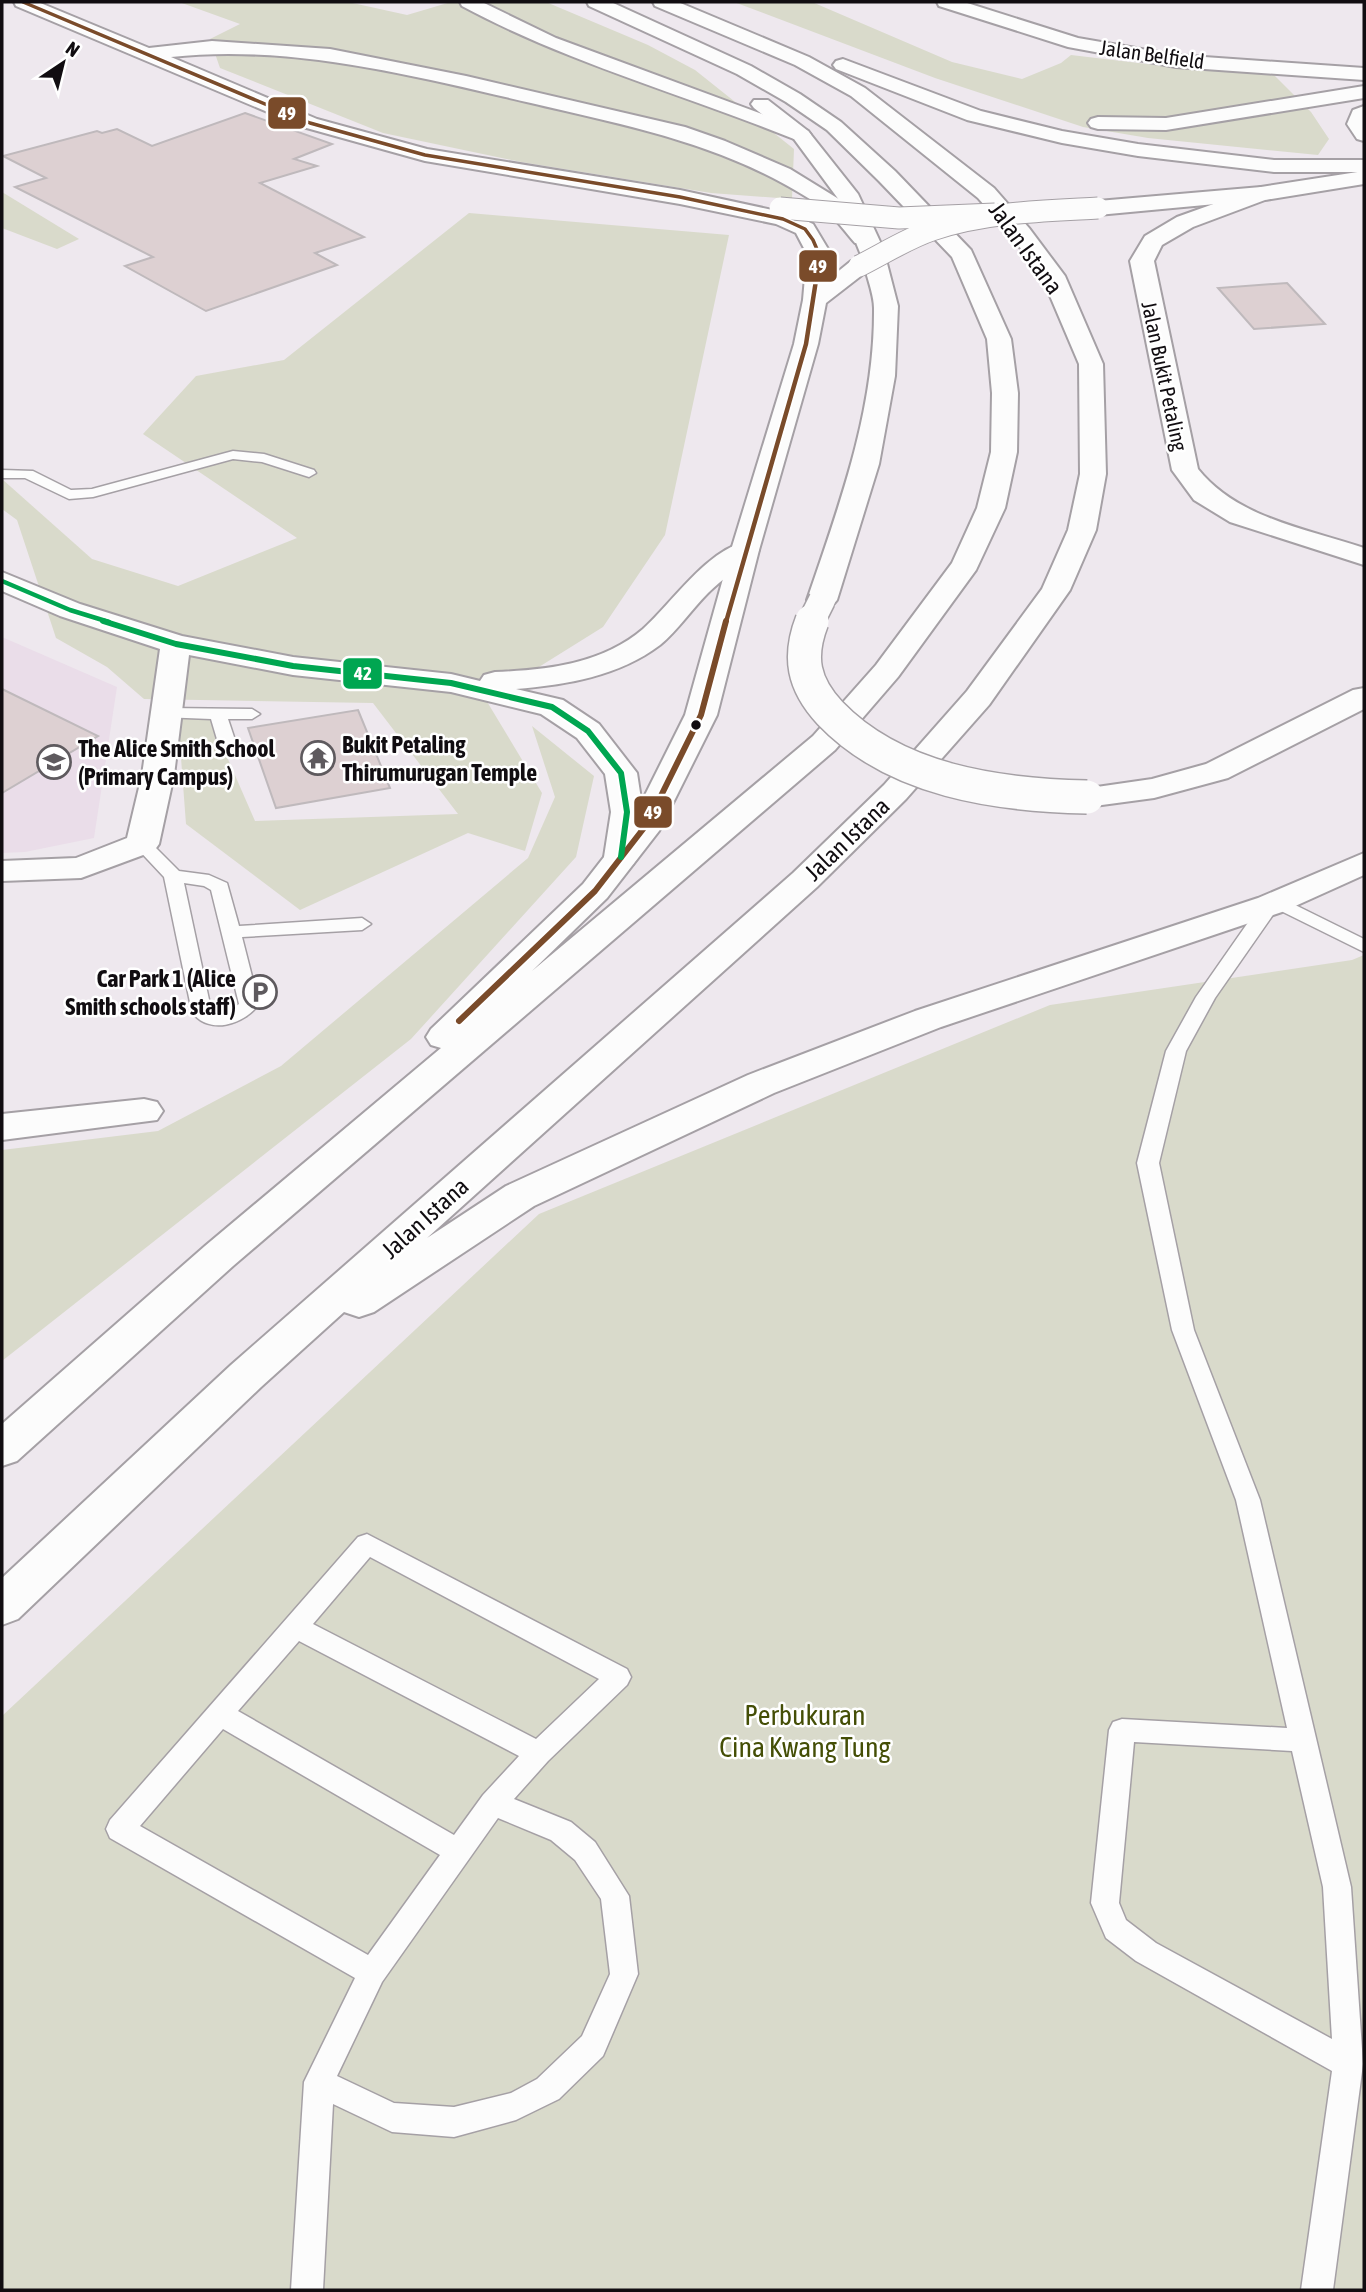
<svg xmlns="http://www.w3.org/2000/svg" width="1366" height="2292" viewBox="0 0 1366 2292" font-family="'Asap Condensed',sans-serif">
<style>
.built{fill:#eadde9}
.green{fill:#d9dacb}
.building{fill:#ddd0d2;stroke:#bfb9bc;stroke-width:2}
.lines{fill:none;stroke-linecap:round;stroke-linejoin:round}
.lane-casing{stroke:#a5a0a5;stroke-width:3}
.street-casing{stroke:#a5a0a5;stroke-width:4}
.secondary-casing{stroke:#a5a0a5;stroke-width:4}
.primary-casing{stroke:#a5a0a5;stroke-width:4}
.lane{fill:#fcfcfc;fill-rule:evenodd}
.street{fill:#fcfcfc;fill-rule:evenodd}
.secondary{fill:#fcfcfc;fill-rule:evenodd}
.primary{fill:#fcfcfc;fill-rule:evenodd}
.street-bridge-casing{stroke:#a5a0a5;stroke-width:23;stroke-linecap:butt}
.primary-bridge-far2-casing{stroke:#a5a0a5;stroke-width:23;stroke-linecap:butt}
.primary-bridge-far1-casing{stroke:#a5a0a5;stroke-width:29;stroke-linecap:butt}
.primary-bridge-casing{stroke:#a5a0a5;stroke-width:36;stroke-linecap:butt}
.street-bridge{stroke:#fcfcfc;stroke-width:21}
.primary-bridge-far2{stroke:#fcfcfc;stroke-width:21}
.primary-bridge-far1{stroke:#fcfcfc;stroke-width:26}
.primary-bridge{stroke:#fcfcfc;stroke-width:33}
.bus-1-far2-casing{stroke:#fff;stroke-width:6}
.bus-1-far1-casing{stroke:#fff;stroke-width:8}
.bus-1-casing{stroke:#fff;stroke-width:10}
.bus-2-far1-casing{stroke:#fff;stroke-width:8}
.bus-2-casing{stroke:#fff;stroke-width:10}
.bus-1-far2{stroke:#7a4b2a;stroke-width:3.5}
.bus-1-far1{stroke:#7a4b2a;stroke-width:4.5}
.bus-1{stroke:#7a4b2a;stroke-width:6}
.bus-2-far1{stroke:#00a651;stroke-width:4.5}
.bus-2{stroke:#00a651;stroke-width:6}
.bus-dot{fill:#110d11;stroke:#fff;stroke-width:2.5}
.labels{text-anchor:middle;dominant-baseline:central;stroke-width:5;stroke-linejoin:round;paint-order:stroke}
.far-street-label{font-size:21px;fill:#110d11;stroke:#fff}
.street-label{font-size:24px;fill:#110d11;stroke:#fff}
.poi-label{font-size:24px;font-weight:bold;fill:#110d11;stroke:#fff;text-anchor:start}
.near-park-label{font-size:28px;fill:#444e06;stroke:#fff}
.line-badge{stroke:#fff;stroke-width:2.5}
.badge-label{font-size:19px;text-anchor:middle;font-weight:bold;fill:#fff}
</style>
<rect width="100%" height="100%" fill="#eee8ee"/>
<polygon class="built" points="2,637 117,687 94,838 25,852 2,853"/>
<g class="green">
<polygon points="179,2 348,2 407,15 451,2 546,2 648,45 695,70 794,149 792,199 711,193 521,162 383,133 220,68 210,39 240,24"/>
<polygon points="734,2 812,2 952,62 1022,79 1061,63 1071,55 1181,68 1274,75 1311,112 1329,139 1318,155 1148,138 1083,127 935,78"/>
<polygon points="2,192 79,239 57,249 2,228"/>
<polygon points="469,213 729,235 665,535 603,627 486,700 542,793 525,851 468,833 300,910 186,824 178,718 210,718 255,821 458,814 373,703 144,699 107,667 56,638 17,520 2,509 2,479 92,559 178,586 297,538 143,434 196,376 284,360"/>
<polygon points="532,726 594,776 576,857 411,1039 2,1361 2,1150 158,1131 281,1066 528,858 555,797"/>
<polygon points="1364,955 1364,2290 2,2290 2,1716 539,1214 1050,1005 1352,960"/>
</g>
<g class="building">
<polygon points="245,113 332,144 294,159 317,166 260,183 364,237 315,253 337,265 206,311 125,266 153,257 15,187 46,178 3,156 97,131 102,133 117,129 152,146"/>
<polygon points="1287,283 1325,324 1254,329 1218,288"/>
<polygon points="2,689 98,736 2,793"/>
<polygon points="358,710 390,788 276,808 248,728"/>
</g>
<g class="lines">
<g class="lane-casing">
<g id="lane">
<polygon points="233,451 264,454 314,470 316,473 309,477 262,462 233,459 93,497 69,499 25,478 2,478 2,470 33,471 71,490 92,489"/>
<polygon points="167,708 252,709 260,714 252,719 228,719 237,746 228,751 219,746 211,719 161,717 159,713"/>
<path d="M142,839L148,840L179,871L209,875L227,883L239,926L362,918L371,924L362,930L242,937L259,1004C245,1024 209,1036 192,1012L164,877L133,844ZM184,883L204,886L211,890L239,1004L227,1012L211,1009Z"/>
<path d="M1277,896L1364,939V952L1277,909L1215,998L1186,1051L1159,1163L1194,1330L1260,1500L1351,1887L1363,2064L1333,2290H1301L1332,2071L1136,1961L1106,1938L1091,1903L1109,1730L1113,1722L1122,1719L1287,1728L1236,1500L1172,1330L1137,1163L1166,1051L1196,997L1263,901ZM1134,1742L1292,1751L1323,1887L1332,2039L1156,1943L1126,1920L1119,1903Z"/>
<path d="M367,1534L627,1669L631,1677L627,1685L548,1761L514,1799L571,1822L595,1842L629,1896L638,1974L603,2056L559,2099L516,2120L454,2137L392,2132L333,2104L323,2290H291L304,2082L355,1978L110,1838L106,1829L110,1820L358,1537ZM370,1557L599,1679L536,1739L313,1624ZM299,1641L519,1756L483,1795L454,1835L238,1711ZM223,1729L440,1855L368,1955L140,1826ZM498,1818L551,1840L575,1860L601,1899L610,1974L582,2036L537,2079L511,2093L454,2107L394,2103L337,2076L382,1982Z"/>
</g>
</g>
<g class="street-casing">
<g id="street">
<path d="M14,2H38L149,48L212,41L330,49L466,76L685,127L725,141L790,169L842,201L874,238L871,243H855C846,233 837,220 827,211C812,199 790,187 773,178C695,138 615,123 531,103C414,76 292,44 171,57L317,119L427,149L680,190L791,214L813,224L831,254L827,300L823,305H807L803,300L807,254L796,233L776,224L680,204L425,161L303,127L16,6Z"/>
<path d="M460,2H482L556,38L808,131L811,135L808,139H794C683,94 568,63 462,6Z"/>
<polygon points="937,2 964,2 1078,38 1176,55 1364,68 1364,80 1176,67 1068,47 939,6"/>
<path d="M745,542L755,544L759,550L755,556C739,568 722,579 708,593C691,610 678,630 660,645C619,676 566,685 516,689L563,700L599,724L637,773L643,812L638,857L633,864L621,867L609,864L604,857L611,812L605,774L577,738L541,714L451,692L293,675L189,655L174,775L159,844L154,851L81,878L2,881V861L76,858L127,838L142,775L160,649L60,616L2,591V572L80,604L182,636L293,657L451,674L480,681L484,675L495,672C547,670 602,664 643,629C672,603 706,551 745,542Z"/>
<polygon points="144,1099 157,1102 163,1111 157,1120 2,1140 2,1114"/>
</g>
</g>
<g class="secondary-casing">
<g id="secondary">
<polygon points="1364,106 1364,141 1357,139 1347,124 1353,110"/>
<path d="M1364,171V184L1265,200L1193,227L1162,245L1154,261L1198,469C1237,518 1307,529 1364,548V565L1230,522L1194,500L1172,470L1130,261L1145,236L1177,217L1261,187Z"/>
</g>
</g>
<g class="primary-casing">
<g id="primary">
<path d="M587,2H611L751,66L800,94L841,122L895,171L971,250L1011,339L1018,393L1017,452L1005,508L976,570L898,677L835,750L233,1266L17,1461L2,1466V1424L205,1246L441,1048L431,1045L426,1037L431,1029L583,884L632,821L685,715L731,550L794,344L803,300L851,261L863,260L839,200L794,139L754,108L751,104L754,100H768L808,131L858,194L883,248L898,306L895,376L879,464L837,600L832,606L822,609L812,606L807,600C839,506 875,410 874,308C874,297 869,283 866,272L826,303L818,344L759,550L717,715L659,831L607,898L532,971L813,736L876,665L952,563L977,508L991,452L992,393L987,339L952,257L879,181L827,130L786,102L737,74L589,6Z"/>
<polygon points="653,2 678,2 809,57 865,88 994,188 1029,228 1065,276 1103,364 1106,474 1096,530 1070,590 989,705 906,799 817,887 427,1238 506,1186 748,1075 915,1011 1258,898 1364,853 1364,875 1282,912 941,1027 774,1093 534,1206 374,1312 359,1317 344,1312 261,1387 18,1619 2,1625 2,1578 231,1365 793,873 884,785 967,691 1042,589 1068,530 1080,474 1079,364 1042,277 1013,238 978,198 851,96 795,65 655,6"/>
<polygon points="843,59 981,111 1062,131 1138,144 1274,160 1364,160 1364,172 1274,172 1138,156 1062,143 967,120 836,69 833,65 836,61"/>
<polygon points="1364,86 1364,98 1166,130 1098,129 1091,127 1088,123 1091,119 1098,117 1166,118"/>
<polygon points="1261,187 1269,189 1272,194 1269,199 1098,215 1090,213 1087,208 1090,203 1098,201"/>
<polygon points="1364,688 1364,709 1228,778 1154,798 1087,807 1076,804 1071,797 1076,790 1152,779 1206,764 1353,690"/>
</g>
</g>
<use href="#lane" class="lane"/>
<use href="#street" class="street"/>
<use href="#secondary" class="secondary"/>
<use href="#primary" class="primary"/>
<g class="street-bridge-casing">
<polyline id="street-bridge" points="780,208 899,218 995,214"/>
</g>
<g class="primary-bridge-far2-casing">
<path id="primary-bridge-far2" d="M859,266C883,254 906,239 932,230C985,212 1043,211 1098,208"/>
</g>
<g class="primary-bridge-far1-casing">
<polyline id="primary-bridge-far1" points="811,622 822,600"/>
</g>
<g class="primary-bridge-casing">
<path id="primary-bridge" d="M812,621C798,657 803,684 830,713C895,781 997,795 1087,797"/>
</g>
<use href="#street-bridge" class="street-bridge"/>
<use href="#primary-bridge-far2" class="primary-bridge-far2"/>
<use href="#primary-bridge-far1" class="primary-bridge-far1"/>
<use href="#primary-bridge" class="primary-bridge"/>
<g class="bus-1-far2-casing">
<polyline id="bus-1-far2" points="23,2 310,123 425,155 680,197 783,219 805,229 813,240 819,254 817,276"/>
</g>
<g class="bus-1-far1-casing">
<polyline id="bus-1-far1" points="726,622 806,344 817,274"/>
</g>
<g class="bus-1-casing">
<polyline id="bus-1" points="459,1021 595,891 647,824 701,715 726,621"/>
</g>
<g class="bus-2-far1-casing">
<polyline id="bus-2-far1" points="2,581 70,610 109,622"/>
</g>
<g class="bus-2-casing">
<polyline id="bus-2" points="103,621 176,644 293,666 451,683 552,707 588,731 621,773 627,812 621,857"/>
</g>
<use href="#bus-1-far2" class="bus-1-far2"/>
<use href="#bus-1-far1" class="bus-1-far1"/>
<use href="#bus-1" class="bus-1"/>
<use href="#bus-2-far1" class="bus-2-far1"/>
<use href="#bus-2" class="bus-2"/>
</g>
<defs>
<g id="temple-ring" transform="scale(1.75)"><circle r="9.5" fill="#fff" stroke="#5e5a5e" stroke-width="1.5"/><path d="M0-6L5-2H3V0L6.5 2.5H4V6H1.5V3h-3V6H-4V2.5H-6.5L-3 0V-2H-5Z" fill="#5e5a5e"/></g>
<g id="school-ring" transform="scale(1.75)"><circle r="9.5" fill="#fff" stroke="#5e5a5e" stroke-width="1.5"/><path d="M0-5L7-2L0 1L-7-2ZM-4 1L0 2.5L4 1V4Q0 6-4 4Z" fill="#5e5a5e"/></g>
<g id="parking-ring" transform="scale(1.75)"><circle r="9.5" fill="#fff" stroke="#5e5a5e" stroke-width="1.5"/><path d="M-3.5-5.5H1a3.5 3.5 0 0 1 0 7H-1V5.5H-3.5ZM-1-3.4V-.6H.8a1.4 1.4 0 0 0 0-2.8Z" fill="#5e5a5e"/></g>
</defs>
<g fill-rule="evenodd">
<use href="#temple-ring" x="318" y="758"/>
<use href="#school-ring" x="54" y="762"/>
<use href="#parking-ring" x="260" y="992"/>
</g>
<circle class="bus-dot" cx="696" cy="725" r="6"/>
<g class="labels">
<g class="far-street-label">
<text transform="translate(1152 54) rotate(8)">Jalan Belfield</text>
<text transform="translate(1165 376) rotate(78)">Jalan Bukit Petaling</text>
</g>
<g class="street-label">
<text transform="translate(1026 248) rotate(54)">Jalan Istana</text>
<text transform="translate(847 839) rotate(-44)">Jalan Istana</text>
<text transform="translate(425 1218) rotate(-42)">Jalan Istana</text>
</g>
<g class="poi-label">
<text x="342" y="744">Bukit Petaling<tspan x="342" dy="28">Thirumurugan Temple</tspan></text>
<text x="78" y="748">The Alice Smith School<tspan x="78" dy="28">(Primary Campus)</tspan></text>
<text x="236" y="978" text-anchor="end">Car Park 1 (Alice<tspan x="236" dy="28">Smith schools staff)</tspan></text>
</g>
<g class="near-park-label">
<text x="805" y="1715">Perbukuran<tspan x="805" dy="32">Cina Kwang Tung</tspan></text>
</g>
</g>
<g class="line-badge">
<rect x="267" y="96" width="40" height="34" rx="7" fill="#7a4b2a"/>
<rect x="798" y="249" width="40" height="34" rx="7" fill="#7a4b2a"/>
<rect x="342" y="657" width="41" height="33" rx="7" fill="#00a651"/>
<rect x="633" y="795" width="40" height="34" rx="7" fill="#7a4b2a"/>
</g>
<g class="badge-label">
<text x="287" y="120">49</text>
<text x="818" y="273">49</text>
<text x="363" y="680">42</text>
<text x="653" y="819">49</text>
</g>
<rect width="1366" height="2292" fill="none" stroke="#110d11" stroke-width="7"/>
<g transform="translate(63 63) rotate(35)" stroke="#ffffff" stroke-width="5" paint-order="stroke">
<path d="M0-5L12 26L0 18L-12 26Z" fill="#110d11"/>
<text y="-10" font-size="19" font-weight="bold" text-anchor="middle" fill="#110d11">N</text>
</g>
</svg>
